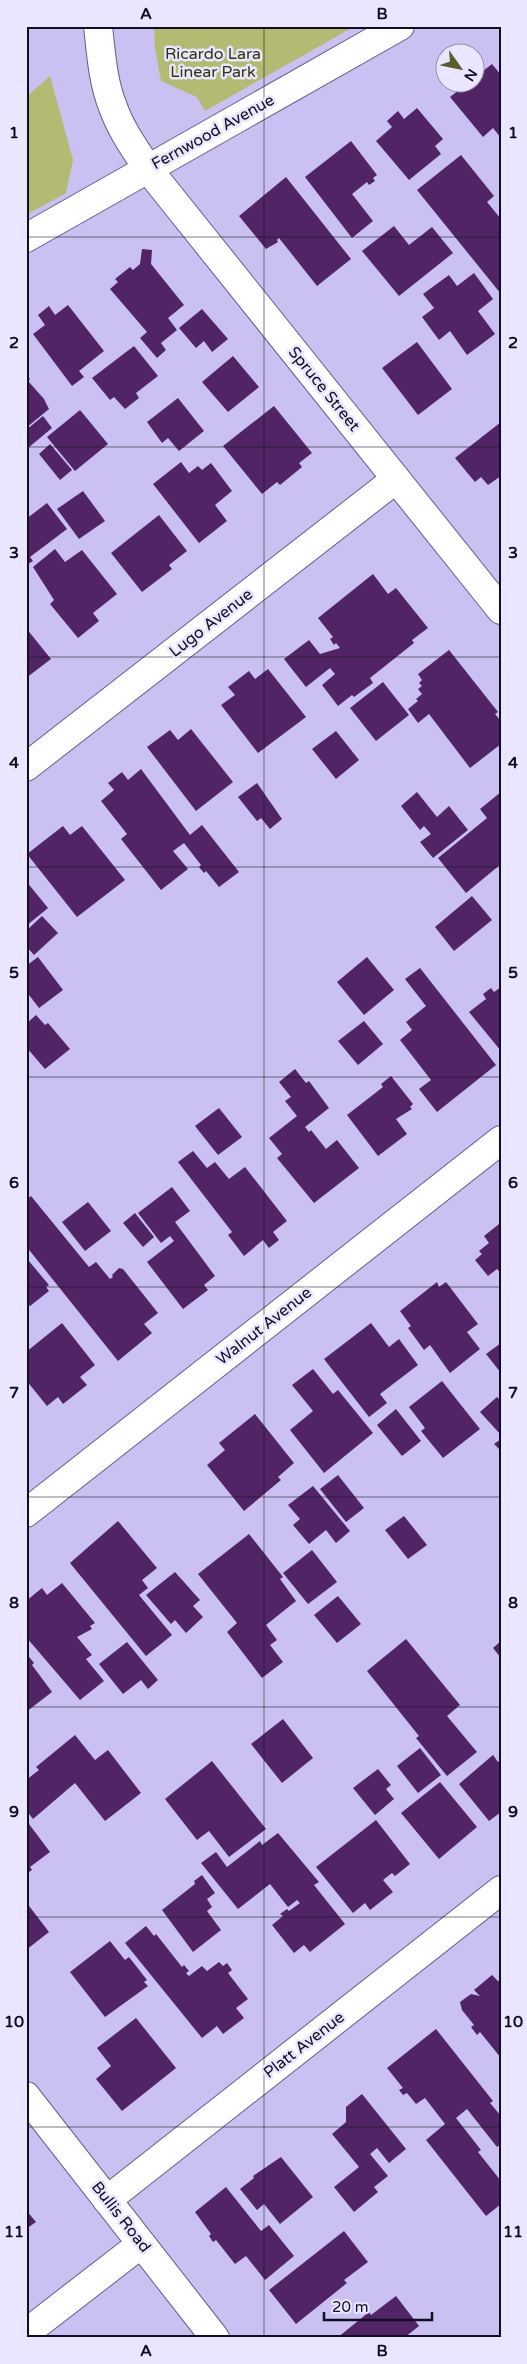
<svg xmlns="http://www.w3.org/2000/svg" width="527" height="2364" viewBox="0 0 527 2364" font-family="'Varela Round',sans-serif">
<style>
.green{fill:#b3ba71}
.building{fill:#512466}
.lines{fill:none;stroke-linecap:round;stroke-linejoin:round}
.minor-casing{stroke:#665d89;stroke-width:30}
.tertiary-casing{stroke:#665d89;stroke-width:30}
.minor{stroke:#fff;stroke-width:28}
.tertiary{stroke:#fff;stroke-width:28}
.grid{fill:none;stroke:#120e1f;stroke-width:1;stroke-opacity:0.55}
.labels{text-anchor:middle;dominant-baseline:central;stroke-width:5;stroke-linejoin:round;paint-order:stroke}
.park-label{font-size:16px;fill:#31340c;stroke:#eae6ff}
.street-label{font-size:16px;fill:#120e1f;stroke:#eae6ff}
.neatline{fill:none;stroke:#120e1f;stroke-width:2}
.grid-label{font-size:16px;text-anchor:middle;font-weight:bold;fill:#120e1f}
</style>
<rect width="100%" height="100%" fill="#cac1f2"/>
<g class="green">
<polygon points="154,26 355,26 205,111 197,97 161,81 155,48"/>
<polygon points="50,76 73,160 66,193 26,215 26,97"/>
</g>
<g class="building">
<polygon points="492,64 501,75 501,138 493,128 483,137 450,97 469,82 474,82 474,78"/>
<polygon points="417,108 443,139 435,146 441,154 409,180 376,141 392,127 387,121 398,111 404,119"/>
<polygon points="351,141 377,175 373,178 375,181 369,185 367,182 352,194 373,221 352,238 305,177"/>
<polygon points="461,155 494,196 487,202 501,219 501,294 417,190"/>
<polygon points="286,177 351,259 317,286 279,238 277,240 278,242 266,249 239,216"/>
<polygon points="394,226 409,245 432,227 453,253 399,296 362,251"/>
<polygon points="142,249 152,250 151,264 184,305 168,318 177,330 161,343 166,350 157,358 140,338 147,332 110,289 118,282 115,279 130,267 133,270 140,264"/>
<polygon points="474,273 493,299 478,311 495,334 467,355 450,331 439,340 422,317 434,308 423,294 449,275 457,286"/>
<polygon points="68,305 104,351 79,371 84,377 72,386 33,334 45,325 38,315 49,306 55,315"/>
<polygon points="202,309 228,339 212,352 204,341 196,348 179,328"/>
<polygon points="417,342 452,389 418,415 382,368"/>
<polygon points="134,346 158,376 136,393 139,398 125,409 114,397 110,400 92,378"/>
<polygon points="233,356 259,387 228,412 202,382"/>
<polygon points="26,375 30,379 28,381 44,399 49,409 26,428"/>
<polygon points="178,398 204,431 179,451 168,438 162,443 147,422"/>
<polygon points="274,406 312,453 299,463 302,467 280,485 277,482 262,494 223,446"/>
<polygon points="80,410 108,444 75,471 47,437"/>
<polygon points="43,416 52,428 28,448 26,430"/>
<polygon points="501,422 501,476 488,485 481,477 475,482 455,458"/>
<polygon points="50,444 72,470 60,480 39,454"/>
<polygon points="181,462 189,473 198,466 202,470 211,463 232,491 215,505 227,521 199,543 153,484"/>
<polygon points="83,491 105,521 79,539 57,509"/>
<polygon points="47,503 67,529 30,557 33,561 26,565 26,519"/>
<polygon points="159,515 187,551 169,565 172,569 142,592 111,553"/>
<polygon points="55,549 65,562 82,550 117,594 93,613 99,621 78,638 50,604 54,600 33,567"/>
<polygon points="373,574 388,594 396,588 428,628 412,640 414,643 370,678 373,683 354,697 352,695 338,706 322,685 335,674 330,668 306,687 284,659 309,640 320,654 340,648 336,643 334,645 330,639 333,637 318,618"/>
<polygon points="26,628 51,659 26,678"/>
<polygon points="449,650 498,712 495,714 501,721 501,744 470,768 429,714 418,723 408,709 418,701 416,699 422,694 418,689 422,686 419,683 422,680 418,674"/>
<polygon points="268,669 306,717 258,753 221,705 235,695 228,687 249,671 255,679"/>
<polygon points="383,682 409,715 376,741 350,708"/>
<polygon points="191,729 233,782 196,811 147,747 170,730 178,740"/>
<polygon points="336,731 359,760 336,779 312,749"/>
<polygon points="141,769 190,835 202,825 239,872 219,887 206,871 204,873 199,867 201,865 184,843 173,851 188,869 161,890 121,839 127,834 101,801 114,790 108,783 122,772 128,780"/>
<polygon points="257,783 282,819 270,829 261,818 257,821 238,797"/>
<polygon points="417,792 437,817 449,806 468,830 433,858 420,842 431,834 424,826 420,830 401,806"/>
<polygon points="501,792 501,864 466,893 438,858 487,818 480,809"/>
<polygon points="63,826 70,835 82,826 125,880 77,917 27,854"/>
<polygon points="26,881 48,908 26,926"/>
<polygon points="472,896 492,920 454,951 435,927"/>
<polygon points="42,916 58,933 34,955 26,946 26,931"/>
<polygon points="38,957 63,990 39,1008 26,991 26,966"/>
<polygon points="367,957 394,990 364,1015 337,982"/>
<polygon points="420,968 496,1065 437,1112 419,1089 431,1080 400,1040 412,1030 406,1022 426,1006 405,979"/>
<polygon points="501,987 501,1051 469,1012 486,999 483,994 491,988 494,992"/>
<polygon points="36,1015 45,1025 48,1023 70,1049 45,1069 26,1047 26,1024"/>
<polygon points="364,1021 383,1044 358,1065 338,1041"/>
<polygon points="295,1069 306,1083 309,1081 329,1108 305,1127 309,1132 311,1130 326,1149 337,1140 359,1168 314,1203 277,1158 282,1154 269,1138 297,1116 285,1101 291,1097 279,1082"/>
<polygon points="391,1076 413,1104 410,1107 412,1109 396,1119 407,1134 378,1156 347,1115 383,1087 381,1084"/>
<polygon points="219,1108 242,1137 218,1155 195,1126"/>
<polygon points="193,1151 207,1168 215,1162 229,1179 245,1167 287,1221 273,1232 279,1240 269,1248 263,1240 244,1256 228,1235 232,1232 178,1162"/>
<polygon points="172,1187 190,1211 175,1222 215,1276 204,1285 208,1290 183,1309 147,1262 174,1241 170,1236 161,1243 138,1213"/>
<polygon points="31,1196 89,1267 96,1262 110,1279 113,1277 112,1275 119,1268 123,1269 158,1313 144,1324 152,1333 118,1361 26,1246 26,1200"/>
<polygon points="88,1202 111,1231 85,1251 62,1222"/>
<polygon points="135,1213 154,1237 143,1247 123,1223"/>
<polygon points="499,1224 501,1273 497,1269 488,1276 475,1260 482,1254 479,1251 489,1243 484,1236"/>
<polygon points="28,1260 49,1285 46,1287 49,1291 30,1306 26,1303"/>
<polygon points="437,1282 439,1287 446,1282 478,1324 467,1332 480,1349 450,1373 430,1345 424,1350 408,1328 411,1326 400,1311"/>
<polygon points="62,1323 95,1365 80,1377 87,1385 63,1404 58,1397 47,1406 26,1380 26,1352"/>
<polygon points="371,1323 389,1347 399,1339 418,1365 380,1394 387,1403 369,1417 324,1359"/>
<polygon points="501,1343 501,1373 486,1354"/>
<polygon points="313,1369 333,1394 338,1390 373,1433 324,1473 290,1430 313,1411 292,1385"/>
<polygon points="442,1381 480,1429 443,1458 421,1431 425,1428 409,1407"/>
<polygon points="497,1397 501,1401 501,1435 480,1412"/>
<polygon points="396,1409 421,1441 402,1456 377,1425"/>
<polygon points="255,1414 294,1463 278,1477 281,1480 244,1511 207,1465 225,1450 219,1443"/>
<polygon points="501,1439 501,1451 494,1444"/>
<polygon points="338,1475 364,1508 346,1522 320,1489"/>
<polygon points="313,1486 350,1531 336,1543 326,1530 309,1544 293,1525 300,1519 288,1505"/>
<polygon points="404,1516 427,1545 408,1559 385,1530"/>
<polygon points="118,1521 157,1568 142,1580 148,1588 139,1595 172,1635 146,1656 70,1563"/>
<polygon points="249,1534 283,1577 280,1579 296,1601 266,1625 277,1640 270,1645 283,1662 262,1678 227,1632 237,1623 198,1574"/>
<polygon points="312,1550 337,1582 308,1604 283,1573"/>
<polygon points="175,1572 200,1600 193,1606 203,1617 186,1633 175,1620 171,1624 146,1595"/>
<polygon points="62,1583 95,1623 90,1626 92,1629 77,1637 92,1655 86,1659 104,1681 80,1700 26,1637 26,1601 42,1588 47,1595"/>
<polygon points="338,1596 361,1624 337,1643 314,1615"/>
<polygon points="406,1639 460,1705 447,1716 477,1752 447,1776 416,1738 419,1736 367,1671"/>
<polygon points="501,1641 501,1658 493,1648"/>
<polygon points="127,1642 158,1680 148,1689 141,1680 123,1694 99,1664"/>
<polygon points="26,1653 34,1663 32,1665 52,1692 26,1712"/>
<polygon points="283,1719 313,1758 282,1783 251,1744"/>
<polygon points="75,1735 95,1760 108,1750 141,1793 105,1821 75,1783 33,1819 26,1810 26,1780 39,1770 36,1767"/>
<polygon points="420,1748 441,1775 418,1793 397,1766"/>
<polygon points="493,1755 498,1762 501,1760 501,1812 489,1821 459,1784"/>
<polygon points="212,1761 266,1829 229,1857 209,1831 197,1840 165,1799"/>
<polygon points="378,1769 391,1785 386,1789 394,1799 375,1815 353,1788"/>
<polygon points="440,1782 477,1827 439,1859 401,1813"/>
<polygon points="26,1820 50,1852 30,1867 32,1870 26,1874"/>
<polygon points="376,1820 410,1864 395,1876 392,1873 383,1880 393,1892 370,1910 365,1903 353,1913 316,1867"/>
<polygon points="278,1833 319,1882 314,1885 345,1924 310,1952 304,1945 294,1953 272,1925 283,1916 280,1914 287,1909 289,1911 300,1903 297,1900 288,1907 270,1884 238,1909 201,1863 216,1852 227,1867 260,1841 262,1845"/>
<polygon points="202,1875 215,1893 207,1899 212,1907 207,1911 221,1930 193,1952 162,1910 195,1884 194,1881"/>
<polygon points="26,1902 49,1932 26,1950"/>
<polygon points="146,1926 154,1936 156,1934 182,1967 184,1965 189,1971 186,1973 189,1976 202,1966 207,1971 219,1962 223,1966 227,1963 232,1970 228,1973 248,1999 236,2008 244,2018 223,2034 217,2026 202,2038 125,1943"/>
<polygon points="110,1941 125,1960 129,1957 147,1980 144,1982 148,1986 105,2017 70,1972"/>
<polygon points="492,1975 498,1981 501,1981 501,2058 480,2032 477,2035 471,2027 474,2025 462,2010 460,2002 471,1994 480,1996 474,1990"/>
<polygon points="136,2018 176,2068 122,2111 96,2079 111,2066 97,2048"/>
<polygon points="436,2029 493,2101 490,2103 501,2116 501,2144 497,2147 467,2109 456,2118 481,2150 478,2152 501,2181 501,2204 486,2216 426,2140 445,2124 425,2098 416,2104 407,2093 403,2095 399,2090 403,2088 387,2068"/>
<polygon points="362,2094 406,2149 389,2163 377,2148 370,2154 388,2176 374,2187 378,2192 354,2212 334,2187 359,2167 332,2134 346,2122 346,2107"/>
<polygon points="281,2157 313,2197 280,2224 264,2204 257,2210 240,2189 254,2178 253,2176"/>
<polygon points="226,2187 261,2231 269,2225 294,2256 265,2280 246,2256 235,2264 216,2240 213,2242 209,2236 211,2234 195,2212"/>
<polygon points="26,2210 36,2222 26,2229"/>
<polygon points="344,2231 368,2262 344,2280 347,2283 296,2324 269,2290"/>
<polygon points="396,2296 419,2326 404,2338 337,2338 369,2312 371,2315"/>
</g>
<g class="lines">
<g class="minor-casing">
<g id="minor">
<path d="M98,26C101,53 103,83 113,107C121,130 135,149 148,169L501,610"/>
<polyline points="26,767 396,479"/>
<polyline points="26,1513 501,1140"/>
<polyline points="107,2200 501,1890"/>
<polyline points="26,2333 141,2244"/>
</g>
</g>
<g class="tertiary-casing">
<g id="tertiary">
<polyline points="26,238 400,26"/>
<polyline points="26,2096 215,2338"/>
</g>
</g>
<use href="#minor" class="minor"/>
<use href="#tertiary" class="tertiary"/>
</g>
<path class="grid" d="M264,26V2338M26,237H501M26,447H501M26,657H501M26,867H501M26,1077H501M26,1287H501M26,1497H501M26,1707H501M26,1917H501M26,2127H501"/>
<g class="labels">
<g class="park-label">
<text x="213" y="54">Ricardo Lara<tspan x="213" dy="18">Linear Park</tspan></text>
</g>
<g class="street-label">
<text transform="translate(213 132) rotate(-29)">Fernwood Avenue</text>
<text transform="translate(324 389) rotate(51)">Spruce Street</text>
<text transform="translate(211 623) rotate(-38)">Lugo Avenue</text>
<text transform="translate(264 1326) rotate(-38)">Walnut Avenue</text>
<text transform="translate(304 2045) rotate(-38)">Platt Avenue</text>
<text transform="translate(121 2217) rotate(52)">Bullis Road</text>
</g>
</g>
<rect width="527" height="2364" fill="none" stroke="#eae6ff" stroke-width="55"/>
<g transform="translate(460 68) rotate(123)"><circle r="24" fill="#eae6ff" stroke="#9490a5"/>
<path d="M0-4L9 19L0 12L-9 19Z" fill="#5a5e2c"/>
<text y="-8" font-size="14" font-weight="bold" text-anchor="middle" fill="#120e1f">N</text>
</g>
<path d="M324 2312v8h108v-8" fill="none" stroke="#120e1f" stroke-width="2.5"/>
<text x="332" y="2312" font-size="15" fill="#120e1f" stroke="#eae6ff" stroke-width="4" paint-order="stroke">20 m</text>
<rect x="28" y="28" width="472" height="2308" class="neatline"/>
<g class="grid-label">
<text x="146" y="19">A</text>
<text x="382" y="19">B</text>
<text x="14" y="138">1</text>
<text x="513" y="138">1</text>
<text x="14" y="348">2</text>
<text x="513" y="348">2</text>
<text x="14" y="558">3</text>
<text x="513" y="558">3</text>
<text x="14" y="768">4</text>
<text x="513" y="768">4</text>
<text x="14" y="978">5</text>
<text x="513" y="978">5</text>
<text x="14" y="1188">6</text>
<text x="513" y="1188">6</text>
<text x="14" y="1398">7</text>
<text x="513" y="1398">7</text>
<text x="14" y="1608">8</text>
<text x="513" y="1608">8</text>
<text x="14" y="1817">9</text>
<text x="513" y="1817">9</text>
<text x="14" y="2027">10</text>
<text x="513" y="2027">10</text>
<text x="14" y="2237">11</text>
<text x="513" y="2237">11</text>
<text x="146" y="2356">A</text>
<text x="382" y="2356">B</text>
</g>
</svg>
